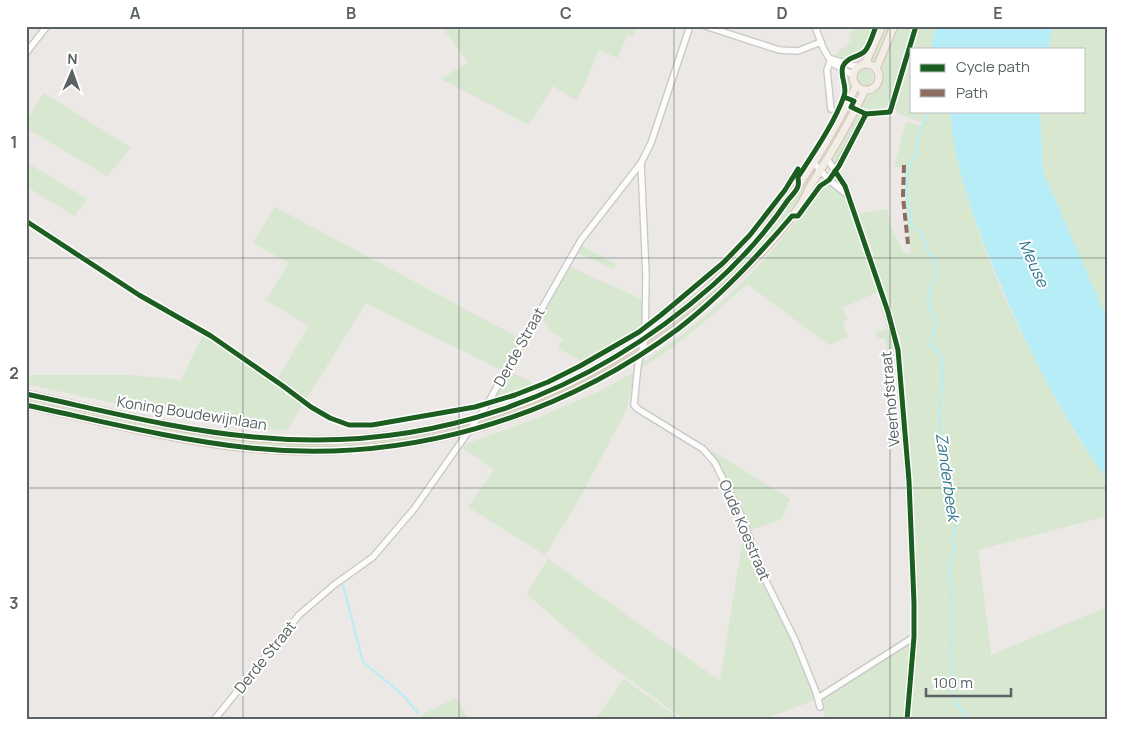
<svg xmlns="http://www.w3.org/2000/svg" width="1133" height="746" viewBox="0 0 1133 746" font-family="Manrope,sans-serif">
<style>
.green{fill:#d8e7d0}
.water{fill:#b7edf7}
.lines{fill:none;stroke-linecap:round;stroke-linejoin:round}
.stream{stroke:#b7edf7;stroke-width:2}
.minor-casing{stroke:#c7c7c7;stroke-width:8}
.major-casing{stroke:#d3c2b2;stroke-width:9}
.minor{stroke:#fcfcfb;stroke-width:5.5}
.major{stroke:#f2ede7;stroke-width:7}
.quiet{stroke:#8d6e63;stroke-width:4;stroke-dasharray:8 4;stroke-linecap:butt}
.cycleway-casing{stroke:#fff;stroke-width:8}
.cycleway{stroke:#1b5e20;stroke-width:5}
.grid{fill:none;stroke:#5a6163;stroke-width:1;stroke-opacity:0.55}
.labels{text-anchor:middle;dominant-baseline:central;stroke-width:4;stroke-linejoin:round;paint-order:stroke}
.street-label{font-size:15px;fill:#5a6163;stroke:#fff}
.water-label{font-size:16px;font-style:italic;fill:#33798f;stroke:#fff}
.neatline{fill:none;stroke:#5a6163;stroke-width:2}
.grid-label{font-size:16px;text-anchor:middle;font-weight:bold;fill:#5a6163}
</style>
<rect width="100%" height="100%" fill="#ebe8e5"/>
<g class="green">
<polygon points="441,26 637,26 634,36 627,34 618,58 599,50 577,101 553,86 529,125 441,79 468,62"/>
<polygon points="857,26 875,26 863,51 844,61 833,56 852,40 849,35"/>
<polygon points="884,26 890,26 875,63 870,61"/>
<path d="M896,26H914L890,103C889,104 887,110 886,110C880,116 864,112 858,109L865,96L875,90L880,84L882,78L880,68Z"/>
<path d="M918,26H936L932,41V49H912V111H950C960,196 993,279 1032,354C1047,382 1061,411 1078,438C1083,446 1106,475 1107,482C1109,493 1107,505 1107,516L978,550L991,655L1107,607V720H910L918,629L914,519L904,372L900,335L893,337L897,362L890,363L885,338L877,339L876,332L887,329L877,292L842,308L847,320L843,322L848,337L829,345L747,284C713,314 680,344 642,368V363C663,348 685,334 704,317C748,281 787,236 820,189L827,183L839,191L845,198L867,257L874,255L859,214L887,209L890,225L904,253H911L906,212L904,167H894L906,122L921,126L923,122C914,119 896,117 894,106Z"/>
<polygon points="1053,26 1107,26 1107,414 1097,297 1043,171 1040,111 1084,111 1084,49 1048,49"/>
<circle cx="865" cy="77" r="8"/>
<path d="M843,71C853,79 853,86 848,97L845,95L846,86Z"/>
<polygon points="44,93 131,148 107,176 26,128 26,114 30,115"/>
<polygon points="856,111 863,115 838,162 834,162 832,159 833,154"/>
<polygon points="26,162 87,199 74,216 26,186"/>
<path d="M815,169L817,173C784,226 740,277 689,315C676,326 662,335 649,344L648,341L688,310L729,274L768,232Z"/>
<polygon points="275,207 521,339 503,371 366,303 287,430 262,429 150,411 26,384 26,375 130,375 181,380 203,335 153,304 155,301 206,331 278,378 309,326 266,300 289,263 253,243"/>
<polygon points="580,245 616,264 614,269 576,252"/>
<polygon points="568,266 643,300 642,334 588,365 558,348 563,339 547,329 549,325 538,318"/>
<path d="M634,350L637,352L592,380L536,406L484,423L482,422L484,418C537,402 586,379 634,350Z"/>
<polygon points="509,371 543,388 496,405 494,404 494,399"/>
<polygon points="633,373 635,375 626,411 577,503 545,555 468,507 494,470 463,448 466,444 540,417 600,391"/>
<path d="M26,397L167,427L294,443H339L387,439L465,424L468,427C418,440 369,447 318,448C220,450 122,422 26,402Z"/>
<polygon points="709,449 790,499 782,519 748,531 708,451"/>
<polygon points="744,531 761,577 796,650 814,698 810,702 761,720 685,720 600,658 527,594 548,559 720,681"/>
<polygon points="912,642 904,720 826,720 820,700 866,669"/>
<polygon points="624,679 680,719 680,720 595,720"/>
<polygon points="456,698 469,720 424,720 421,715"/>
</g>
<g class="water">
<polygon points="936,26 1053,26 1048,49 932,49 932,41"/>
<path d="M950,111H1040L1043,171L1107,319V480C1062,417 1026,347 997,276C975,223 955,169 950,111Z"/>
</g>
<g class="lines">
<g class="stream">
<path d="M930,111C922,125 914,139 917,155C901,164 908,210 912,226L921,233L928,251L936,262L937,275L931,287L928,301L929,309L936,318L934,332L931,343V346L942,357L943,378L939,413L941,438L947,455L945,472L951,483L953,510L957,522L953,538L955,553L951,559L950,566L952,632L950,654"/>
<polyline points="343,585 363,662 404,696 418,713"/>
<polyline points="950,658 954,677 953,688 956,703 965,713 968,720"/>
<polyline points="422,717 425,720"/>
</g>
<g class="minor-casing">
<g id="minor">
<polyline points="705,26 779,50 798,51 821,42"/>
<polyline points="815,26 823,48 832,63 853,75"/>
<polyline points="26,53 47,26"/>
<polyline points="831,59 827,70 831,109"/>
<polyline points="831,59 858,67"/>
<polyline points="828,160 845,186 888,312 898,350 909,481 914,603 914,637 907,720"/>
<polyline points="641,163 646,275 645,339 638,365 634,405 638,409 703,449 715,463 742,517 763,575 795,640 816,692 820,707"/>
<polyline points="814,163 829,180 848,195"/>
<polyline points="835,171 866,114"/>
<polyline points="818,698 914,637"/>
<polyline points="214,720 299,615 334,585 373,557 414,509 485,408 581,240 641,163 651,143 690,26"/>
</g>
</g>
<g class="major-casing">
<g id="major">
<polyline points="865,64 882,26"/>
<circle cx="866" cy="77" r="13"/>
<polyline points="876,69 894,26"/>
<path d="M26,394C114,413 202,437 292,440C543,448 750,309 856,86"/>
<path d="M26,405C115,424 204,449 295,451C460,454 610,396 729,284C754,260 780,235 799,207C804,200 807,192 811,185C831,154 849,123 865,90"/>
</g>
</g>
<use href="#minor" class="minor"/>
<use href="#major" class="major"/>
<polyline class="quiet" points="904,165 903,197 908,244"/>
<g class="cycleway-casing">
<g id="cycleway">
<polyline points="844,97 854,101 851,107 866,114 890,112 916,26"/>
<polyline points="835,171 845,186 888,312 898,350 909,481 914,603 914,637 907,720"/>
<polyline points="26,221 139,295 211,336 283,386 311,407 330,418 349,425 372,425 475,407 515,395 548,382 580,366 639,332 661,315 723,263 750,235 785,190 798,169"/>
<path d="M26,394C101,410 177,430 254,437C426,454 584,399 713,285C741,260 767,231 788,200C791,196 797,191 798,186C799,183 798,180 798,177C813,154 835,122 844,96C848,86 839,76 843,66C848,56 858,58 865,51C870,45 873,34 876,26"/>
<path d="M26,405C101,421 175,440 251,448C403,464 556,420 678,329C721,296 758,256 792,216H798L820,186L829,180L839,166L866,114"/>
</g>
</g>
<use href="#cycleway" class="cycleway"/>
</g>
<path class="grid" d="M243,26V720M459,26V720M674,26V720M890,26V720M26,258H1107M26,488H1107"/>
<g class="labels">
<g class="street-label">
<text transform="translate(519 347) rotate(-61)">Derde Straat</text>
<text transform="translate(890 399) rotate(-95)">Veerhofstraat</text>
<text transform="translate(192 413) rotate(9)">Koning Boudewijnlaan</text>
<text transform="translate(745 530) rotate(67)">Oude Koestraat</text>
<text transform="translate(265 657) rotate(-51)">Derde Straat</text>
</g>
<g class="water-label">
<text transform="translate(1034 263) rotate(66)">Meuse</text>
<text transform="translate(948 477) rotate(82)">Zanderbeek</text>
</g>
</g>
<rect width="1133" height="746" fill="none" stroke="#ffffff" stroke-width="55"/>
<rect x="910" y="48" width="175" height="65" fill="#ffffff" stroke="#bdc0c1"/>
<rect x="920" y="64" width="25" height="8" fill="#1b5e20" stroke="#bdc0c1"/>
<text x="956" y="72" font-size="15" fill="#5a6163">Cycle path</text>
<rect x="920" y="89" width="25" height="8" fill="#8d6e63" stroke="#bdc0c1"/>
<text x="956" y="98" font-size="15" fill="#5a6163">Path</text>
<g transform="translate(72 72) rotate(2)" stroke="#ffffff" stroke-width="4" paint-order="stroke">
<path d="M0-4L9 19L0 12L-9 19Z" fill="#5a6163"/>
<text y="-8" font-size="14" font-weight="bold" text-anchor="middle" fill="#5a6163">N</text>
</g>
<path d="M926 688v8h85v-8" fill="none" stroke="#5a6163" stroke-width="2.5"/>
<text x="933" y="688" font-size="15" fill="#5a6163" stroke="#ffffff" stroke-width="4" paint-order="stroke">100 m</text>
<rect x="28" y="28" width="1078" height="690" class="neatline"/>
<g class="grid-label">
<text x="135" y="19">A</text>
<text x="351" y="19">B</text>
<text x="566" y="19">C</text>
<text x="782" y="19">D</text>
<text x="998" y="19">E</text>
<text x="14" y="148">1</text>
<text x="14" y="379">2</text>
<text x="14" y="609">3</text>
</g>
</svg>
